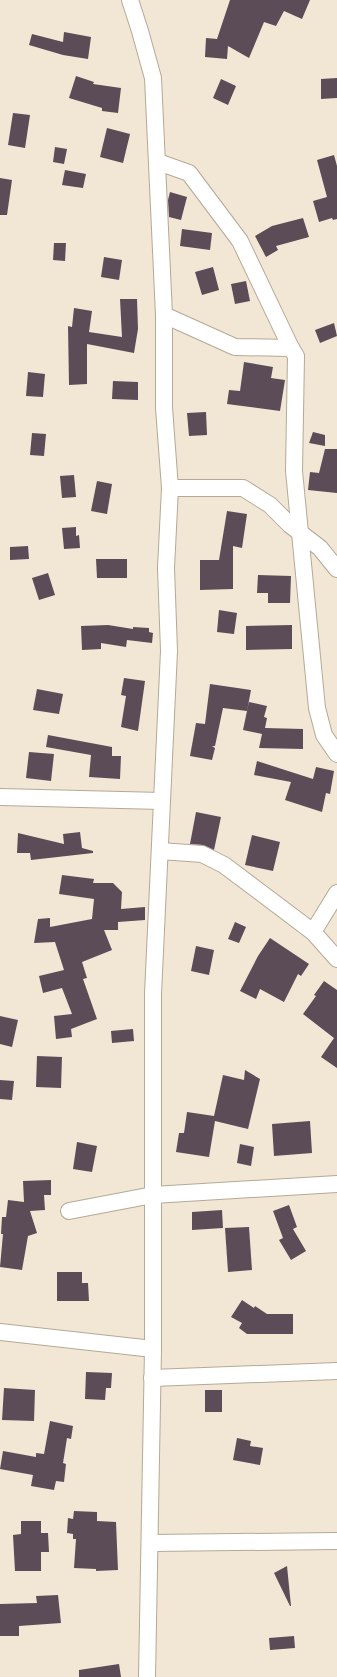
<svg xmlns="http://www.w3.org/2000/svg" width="337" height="1677" viewBox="0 0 337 1677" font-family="Montserrat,sans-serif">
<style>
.building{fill:#5b4c58}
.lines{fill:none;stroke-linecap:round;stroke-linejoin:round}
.minor-casing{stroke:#b4a997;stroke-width:18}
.minor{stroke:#fff;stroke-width:16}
</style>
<rect width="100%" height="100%" fill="#f2e7d4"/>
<g class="building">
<polygon points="230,0 310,0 302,19 284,11 276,26 264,22 249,58 228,46 227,59 205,57 206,38 217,39"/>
<polygon points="64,32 91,37 88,59 63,55 29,45 32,34 63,42"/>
<polygon points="76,76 94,82 93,84 121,88 118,113 102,111 102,108 69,98"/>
<polygon points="337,78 337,98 321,99 321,79"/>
<polygon points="221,79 236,86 228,105 213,98"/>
<polygon points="13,113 30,115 25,148 8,145"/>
<polygon points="107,128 130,134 123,163 100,157"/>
<polygon points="55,147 67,149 64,164 53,162"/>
<polygon points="334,155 337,166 337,219 333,220 332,218 319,222 313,201 327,197 317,160"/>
<polygon points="65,170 86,174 83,188 62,185"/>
<polygon points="0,178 12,180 7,215 0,215"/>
<polygon points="170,192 187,197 181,220 169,217 168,200"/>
<polygon points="303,218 309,237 276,246 278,250 266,257 255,236 272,226"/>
<polygon points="182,229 212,233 210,250 180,246"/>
<polygon points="54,243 66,243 65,261 53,260"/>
<polygon points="104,257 122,260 119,280 101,277"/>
<polygon points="213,267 219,290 202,295 195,272"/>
<polygon points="246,281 250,301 235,304 231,284"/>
<polygon points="120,299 137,299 138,329 134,353 87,344 87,384 69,385 68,326 72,327 74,308 92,311 89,332 122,337"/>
<polygon points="334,323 337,336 320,343 315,330"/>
<polygon points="244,362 273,367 271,378 285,380 280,411 227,404 229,390 240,391"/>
<polygon points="28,372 45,374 43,397 26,396"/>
<polygon points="113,381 138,382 138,400 112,399"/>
<polygon points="206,412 207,435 189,436 187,413"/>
<polygon points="313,432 325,435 325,446 309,443"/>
<polygon points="32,433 46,434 44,456 30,455"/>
<polygon points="325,449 337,449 337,493 308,490 310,472 319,473"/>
<polygon points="74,475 76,497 62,498 60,476"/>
<polygon points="97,481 112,484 107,514 91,511"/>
<polygon points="227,511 247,514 242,548 233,546 233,589 200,590 200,560 219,560"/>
<polygon points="76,527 76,536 79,535 80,548 64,549 62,528"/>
<polygon points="28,546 29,559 10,560 10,547"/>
<polygon points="96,559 127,559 127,578 97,578"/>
<polygon points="48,573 55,595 39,600 32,578"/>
<polygon points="258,575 291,576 290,603 268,603 268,593 257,593"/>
<polygon points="219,610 237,613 234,634 217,632"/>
<polygon points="108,625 133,629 133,627 149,628 149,632 153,633 152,643 127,640 126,647 101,643 101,649 82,650 81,626"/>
<polygon points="292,625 292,649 246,650 246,626"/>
<polygon points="124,678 145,681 138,731 121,727 126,696 121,695"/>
<polygon points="210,684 251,690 247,711 249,702 267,706 264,717 267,718 265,728 303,729 303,749 259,748 262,734 243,730 247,711 223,708 215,746 212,746 215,748 212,760 190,756 196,723 205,724"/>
<polygon points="37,689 63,694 59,714 33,710"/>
<polygon points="48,735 112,747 112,756 121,756 120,779 89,777 91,755 46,747"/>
<polygon points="29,752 54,754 51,781 26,778"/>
<polygon points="257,761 313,779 316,767 334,771 330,794 326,793 322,812 285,800 291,782 254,775"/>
<polygon points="196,812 221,817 214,850 203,845 190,844"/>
<polygon points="80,832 82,848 93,851 93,853 31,860 30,853 17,853 18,833 64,844 63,834"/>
<polygon points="252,835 280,842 273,871 245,865"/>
<polygon points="62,875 94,879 93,883 113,883 122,892 121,909 145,907 145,920 118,922 118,930 104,930 112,950 82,962 87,978 83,979 97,1019 71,1029 72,1037 56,1039 54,1016 72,1014 62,988 43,993 39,976 64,970 55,942 34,943 38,919 50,918 50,927 92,919 94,899 59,894"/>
<polygon points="235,922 246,927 239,943 228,939"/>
<polygon points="270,938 309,964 301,976 298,974 284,1002 260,989 256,999 240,991 258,956"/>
<polygon points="196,946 214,950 209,975 191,971"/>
<polygon points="324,981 337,990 337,1068 321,1057 334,1038 303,1014 316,996 314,995"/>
<polygon points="0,1016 18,1020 12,1047 0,1044"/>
<polygon points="133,1029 134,1041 112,1043 111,1031"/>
<polygon points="37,1056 62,1057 61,1088 36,1087"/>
<polygon points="245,1070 260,1079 248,1129 215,1121 209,1157 176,1152 179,1133 184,1133 187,1112 214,1116 223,1075 244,1080"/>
<polygon points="0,1080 14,1081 12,1100 0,1099"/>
<polygon points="310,1121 312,1153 274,1156 272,1124"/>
<polygon points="77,1142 97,1146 92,1172 73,1169"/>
<polygon points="240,1144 254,1147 251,1166 237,1163"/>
<polygon points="51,1180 51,1195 44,1195 45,1210 30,1211 37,1233 28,1236 22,1270 0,1267 3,1234 1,1234 2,1217 6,1217 8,1200 24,1202 23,1181"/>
<polygon points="289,1205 297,1227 293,1229 306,1251 291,1260 279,1240 283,1238 273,1211"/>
<polygon points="222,1210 223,1228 192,1230 192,1212"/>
<polygon points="249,1227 252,1270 228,1272 225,1228"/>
<polygon points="57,1272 82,1272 82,1283 88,1283 89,1301 57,1301"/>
<polygon points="242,1300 254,1308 255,1306 267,1314 293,1314 293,1334 247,1334 239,1328 242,1323 231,1317"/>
<polygon points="86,1372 112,1373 111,1388 106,1388 105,1400 85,1399"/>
<polygon points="4,1388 35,1390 34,1421 2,1420"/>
<rect x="205" y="1390" width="17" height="22"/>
<polygon points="50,1421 73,1426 71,1439 67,1438 63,1463 66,1464 64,1482 56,1481 54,1490 31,1486 33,1475 0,1469 3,1451 36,1457 36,1453 44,1454"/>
<polygon points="237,1438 251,1441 250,1446 263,1448 260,1465 233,1460"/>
<polygon points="74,1511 97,1512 97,1521 116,1522 118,1570 96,1571 96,1569 74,1568 76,1539 73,1539 73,1534 67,1533 68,1518 73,1519"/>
<polygon points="21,1521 41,1521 41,1533 48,1533 49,1552 41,1552 41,1571 15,1571 13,1535 21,1534"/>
<polygon points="287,1566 291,1606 290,1606 274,1573"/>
<polygon points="58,1595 61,1623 19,1626 19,1636 0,1636 0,1604 37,1603 36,1596"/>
<polygon points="294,1636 295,1648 270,1650 269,1638"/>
<polygon points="119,1664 121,1677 79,1677 79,1670"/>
</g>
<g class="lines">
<g class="minor-casing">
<g id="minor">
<polyline points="130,0 140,31 153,78 164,315 164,408 170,488 166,568 169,651 153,994 153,1349 147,1677"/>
<polyline points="158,162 189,173 240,241 291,348"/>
<polyline points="164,315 235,347 291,348 296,356 294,471 317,708 324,735 337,754"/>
<polyline points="170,488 243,488 270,505 290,525 320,548 337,569"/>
<polyline points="0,797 162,801"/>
<polyline points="160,851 202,854 224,865 313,932 337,959"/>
<polyline points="313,932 337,893"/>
<polyline points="69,1211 153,1195 337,1184"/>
<polyline points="0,1332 153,1349"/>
<polyline points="152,1378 337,1371"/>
<polyline points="151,1543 337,1541"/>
</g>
</g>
<use href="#minor" class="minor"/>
</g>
</svg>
